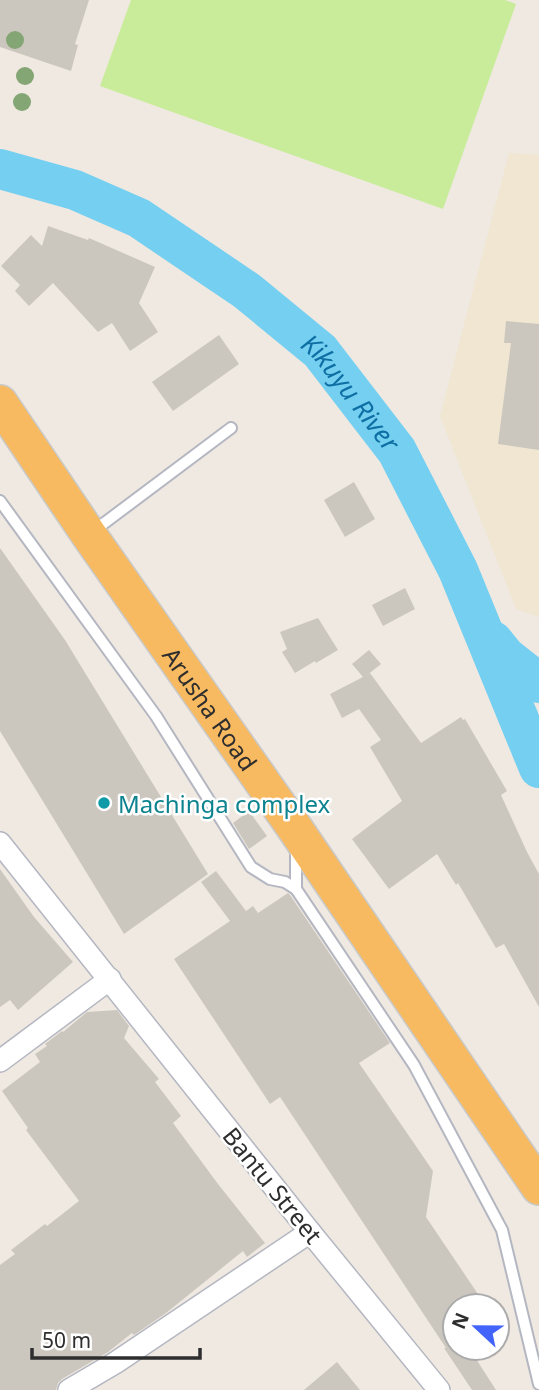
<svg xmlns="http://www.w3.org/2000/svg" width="539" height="1390" viewBox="0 0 539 1390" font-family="'Noto Sans',sans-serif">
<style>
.education{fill:#f0e6d1}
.pitch{fill:#c9ec9a}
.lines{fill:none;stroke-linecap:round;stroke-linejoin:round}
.river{stroke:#75cff0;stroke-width:40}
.building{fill:#cbc7bf}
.service-casing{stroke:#b4b7c1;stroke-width:14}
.minor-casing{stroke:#b4b7c1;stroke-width:24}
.trunk-casing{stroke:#c9c9c9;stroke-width:38}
.service{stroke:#fff;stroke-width:10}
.minor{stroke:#fff;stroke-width:21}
.trunk{stroke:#f8ba60;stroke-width:35}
.tree{fill:#84a574}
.culture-dot{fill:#0f9aa8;stroke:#fff;stroke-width:2.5}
.labels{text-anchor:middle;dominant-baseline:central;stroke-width:5;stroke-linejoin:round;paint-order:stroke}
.street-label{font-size:24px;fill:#2e2e2e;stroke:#fff}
.culture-label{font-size:24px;fill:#0d838f;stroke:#fff;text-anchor:start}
.water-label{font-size:26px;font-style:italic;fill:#0d6fa3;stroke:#fff}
</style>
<rect width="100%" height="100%" fill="#efe9e1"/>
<polygon class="education" points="509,153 539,155 539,617 516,609 440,416"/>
<polygon class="pitch" points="131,0 505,0 516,4 443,209 100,86"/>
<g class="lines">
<g class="river">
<path id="s1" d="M0,169L75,190L139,218L247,291L320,351L397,451L458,570L539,768"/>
<polyline points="493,641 506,657 539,683"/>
</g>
</g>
<g class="building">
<polygon points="0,0 89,0 75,44 78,45 71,71 0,47"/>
<polygon points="48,226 88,240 89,238 155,267 139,303 158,332 130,351 112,323 98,332 53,283 29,306 15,291 20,285 1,266 31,235 42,246"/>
<polygon points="506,321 539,324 539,450 498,444 511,343 504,343"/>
<polygon points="219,335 239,364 173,411 152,382"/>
<polygon points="354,482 375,519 345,537 324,500"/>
<polygon points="0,548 65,640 208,874 124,934 0,731"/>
<polygon points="405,588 415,609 383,626 372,605"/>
<polygon points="318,618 338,650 316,663 315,661 295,673 282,652 287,649 280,632"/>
<polygon points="369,650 381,664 366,676 370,673 421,743 461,717 463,720 465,719 507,791 501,795 527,852 539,874 539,1007 504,944 496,948 458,883 456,885 437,854 389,889 352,839 402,801 370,747 381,740 359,709 342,718 330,694 363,677 352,664"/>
<polygon points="249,811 267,836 249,849 233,823"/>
<polygon points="0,869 34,917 73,962 18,1010 10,1000 0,1007"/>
<polygon points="216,871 246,911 253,906 258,913 288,893 290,895 390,1043 359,1063 433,1171 426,1217 486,1306 455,1306 455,1348 469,1348 496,1390 472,1390 444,1348 446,1348 280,1097 270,1104 174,959 230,921 201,882"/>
<polygon points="117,1010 129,1026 124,1038 159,1079 155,1082 181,1116 173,1123 218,1184 265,1243 247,1257 243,1251 166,1313 134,1335 132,1333 108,1352 62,1379 58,1383 56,1390 0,1390 0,1265 15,1254 11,1250 45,1224 47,1226 79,1201 26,1130 28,1128 2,1091 40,1062 35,1054 47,1046 45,1044 62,1031 63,1032 87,1012"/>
<polygon points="337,1362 360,1390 304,1390"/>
</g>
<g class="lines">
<g class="service-casing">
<g id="service">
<polyline points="0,501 156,716 251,867 270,879 285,882 296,889 414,1065 502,1230 539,1384"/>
<polyline points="91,533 231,428"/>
<polyline points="296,889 296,849"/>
</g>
</g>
<g class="minor-casing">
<g id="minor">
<polyline points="0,843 310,1232 439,1390"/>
<polyline points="0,1061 110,979"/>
<polyline points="69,1390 115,1363 310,1232"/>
</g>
</g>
<g class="trunk-casing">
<g id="trunk">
<path id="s2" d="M0,403L89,535L296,830L539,1187"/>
</g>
</g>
<use href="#service" class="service"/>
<use href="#minor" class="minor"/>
<use href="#trunk" class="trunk"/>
</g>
<g class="tree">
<circle cx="15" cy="40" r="9"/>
<circle cx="25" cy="76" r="9"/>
<circle cx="22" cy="102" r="9"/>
</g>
<circle class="culture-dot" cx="104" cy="803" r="7"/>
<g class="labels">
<g class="street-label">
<text stroke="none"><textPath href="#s2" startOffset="371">Arusha Road</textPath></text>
<text transform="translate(273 1185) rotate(51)">Bantu Street</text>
</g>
<g class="culture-label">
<text x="118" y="803">Machinga complex</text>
</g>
<g class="water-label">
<text stroke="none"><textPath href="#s1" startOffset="424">Kikuyu River</textPath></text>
</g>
</g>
<g transform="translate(476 1327) rotate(292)"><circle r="33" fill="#ffffff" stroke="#ababab" stroke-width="2"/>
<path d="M0-5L12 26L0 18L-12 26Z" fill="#4264fb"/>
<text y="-10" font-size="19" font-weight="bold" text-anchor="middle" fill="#2e2e2e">N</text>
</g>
<path d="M32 1348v10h168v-10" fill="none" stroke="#2e2e2e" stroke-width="3.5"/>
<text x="42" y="1348" font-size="21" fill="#2e2e2e" stroke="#ffffff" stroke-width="5" paint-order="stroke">50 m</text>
</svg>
